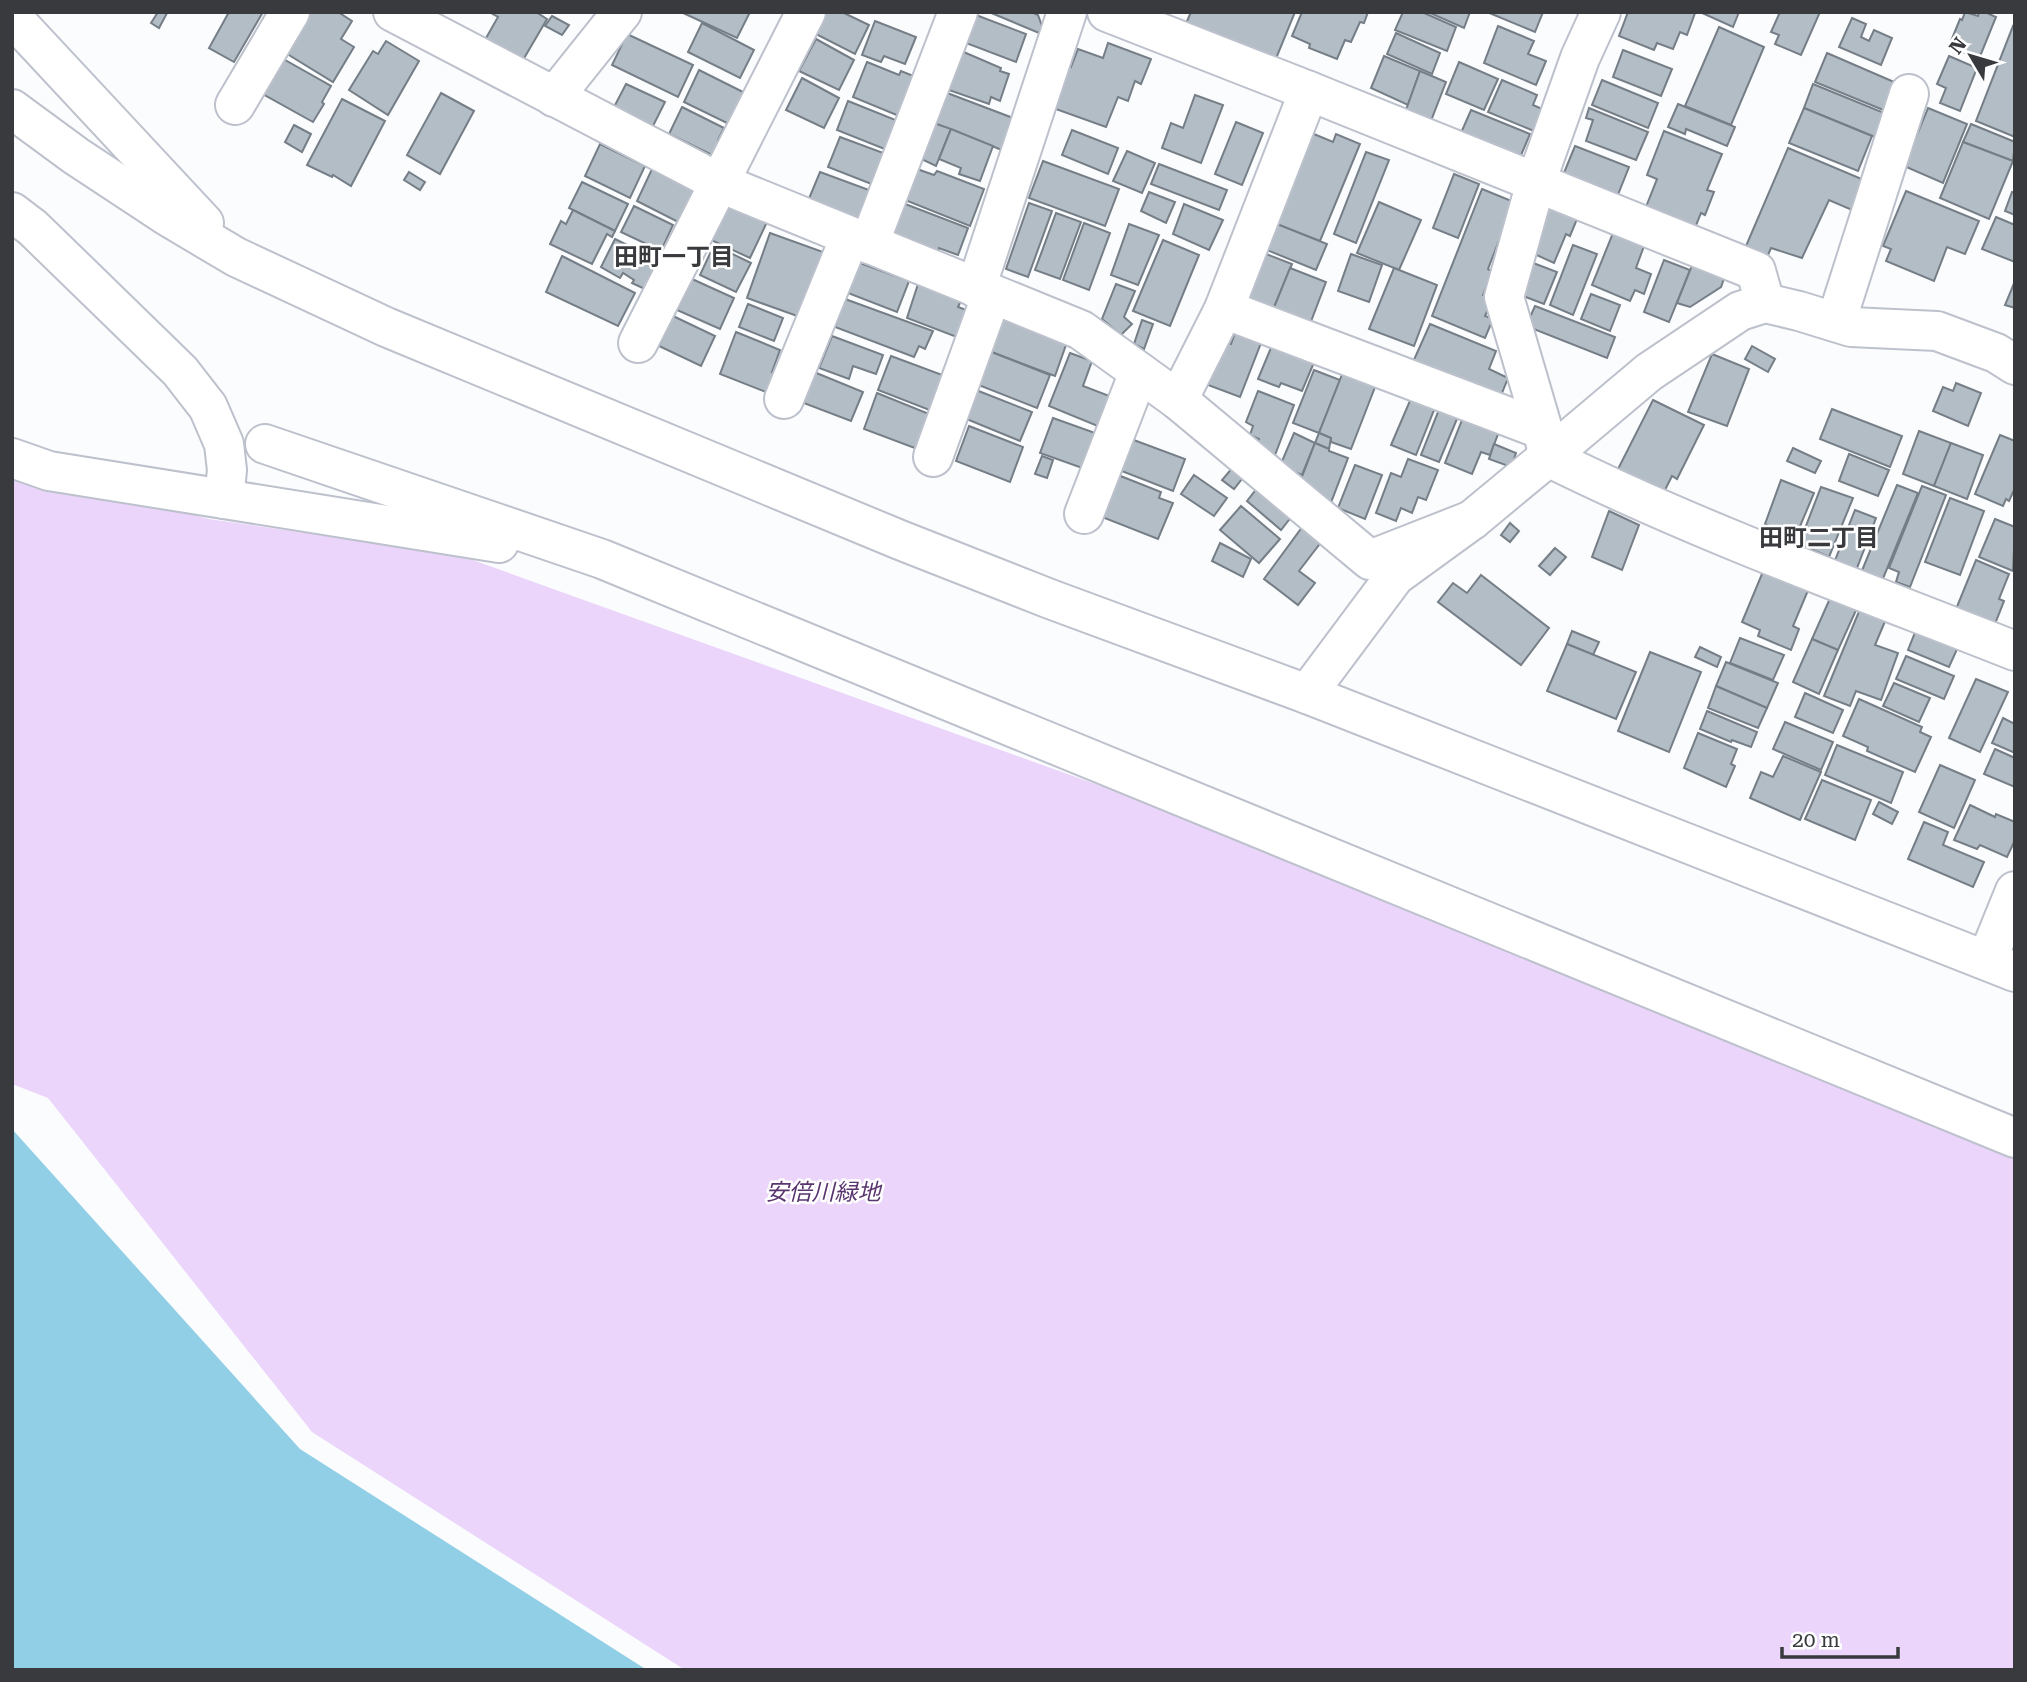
<svg xmlns="http://www.w3.org/2000/svg" width="2027" height="1682" viewBox="0 0 2027 1682" font-family="'Roboto Serif','Noto Sans JP',serif">
<style>
.green{fill:#ebd5fb}
.water{fill:#91cfe6}
.building{fill:#b3bdc5;stroke:#757e86;stroke-width:2}
.lines{fill:none;stroke-linecap:round;stroke-linejoin:round}
.minor-casing{stroke:#bcc1cc;stroke-width:42}
.minor{stroke:#fff;stroke-width:38}
.labels{text-anchor:middle;dominant-baseline:central;stroke-width:5;stroke-linejoin:round;paint-order:stroke}
.park-label{font-size:23px;font-style:italic;fill:#58356f;stroke:#fff}
.neighbourhood-label{font-size:24px;font-weight:bold;fill:#383a3e;stroke:#fff}
</style>
<rect width="100%" height="100%" fill="#fbfcfe"/>
<polygon class="green" points="12,466 209,519 459,555 2015,1115 2015,1670 685,1670 312,1432 48,1098 12,1084"/>
<polygon class="water" points="12,1129 300,1449 647,1670 12,1670"/>
<g class="building">
<polygon points="158,12 167,13 159,28 151,23"/>
<polygon points="229,12 263,12 234,62 209,48"/>
<polygon points="308,12 338,12 352,21 341,39 354,47 333,82 284,52"/>
<polygon points="489,12 536,12 547,19 523,60 481,47 498,17"/>
<polygon points="681,12 750,12 737,38"/>
<polygon points="822,12 842,12 869,25 855,54 812,32"/>
<polygon points="989,12 1031,12 1038,15 1042,26 1039,33"/>
<polygon points="1191,12 1295,12 1273,66 1184,28"/>
<polygon points="1302,12 1368,12 1364,23 1360,22 1351,42 1345,40 1337,59 1309,48 1310,44 1292,36"/>
<polygon points="1403,12 1422,12 1456,27 1447,51 1395,30"/>
<polygon points="1428,12 1470,12 1464,28"/>
<polygon points="1487,12 1543,12 1535,32"/>
<polygon points="1628,12 1695,12 1695,13 1687,35 1680,32 1673,49 1657,43 1654,50 1619,36"/>
<polygon points="1700,12 1739,12 1733,27"/>
<polygon points="1780,12 1820,12 1801,55 1775,44 1779,35 1771,32"/>
<polygon points="1965,12 1978,16 1979,12 1990,12 1989,14 1996,17 1979,59 1949,46 1960,19 1962,20"/>
<polygon points="976,15 1026,34 1016,62 966,43"/>
<polygon points="552,16 569,25 562,35 545,26"/>
<polygon points="1852,18 1866,24 1861,37 1869,41 1874,30 1892,38 1881,65 1839,47"/>
<polygon points="875,21 916,37 905,64 884,56 881,62 862,55"/>
<polygon points="702,23 754,50 740,78 688,52"/>
<polygon points="1498,26 1534,41 1528,54 1546,61 1536,85 1484,63"/>
<polygon points="2013,26 2015,27 2015,137 1976,121"/>
<polygon points="1719,27 1764,47 1731,125 1685,106"/>
<polygon points="1396,33 1440,53 1432,74 1387,54"/>
<polygon points="627,34 693,65 678,97 612,65"/>
<polygon points="816,39 854,60 839,90 799,71"/>
<polygon points="386,41 419,61 388,115 349,90 373,51 378,54"/>
<polygon points="1108,43 1151,59 1141,84 1135,81 1128,101 1118,97 1106,127 1050,107 1066,65 1071,67 1078,49 1103,58"/>
<polygon points="959,50 1001,68 1000,71 1009,74 1000,101 991,97 989,104 943,88"/>
<polygon points="1623,50 1672,69 1661,96 1613,77"/>
<polygon points="1827,53 1908,88 1893,114 1815,82"/>
<polygon points="278,56 331,86 322,102 324,104 313,122 261,93"/>
<polygon points="1384,56 1420,71 1408,105 1371,88"/>
<polygon points="1949,56 1977,68 1960,111 1940,103 1946,88 1937,84"/>
<polygon points="867,62 899,75 901,71 916,77 899,116 853,97"/>
<polygon points="1459,62 1498,79 1484,110 1446,94"/>
<polygon points="699,70 751,96 735,127 684,102"/>
<polygon points="1420,71 1446,82 1427,131 1402,121"/>
<polygon points="802,78 839,98 824,128 786,110"/>
<polygon points="1502,80 1537,95 1533,105 1551,113 1541,134 1488,112"/>
<polygon points="1602,80 1658,103 1648,128 1592,105"/>
<polygon points="626,84 665,102 653,126 614,107"/>
<polygon points="1813,84 1889,115 1880,139 1804,108"/>
<polygon points="942,91 1013,118 1007,152 931,122"/>
<polygon points="441,93 474,111 440,174 407,155"/>
<polygon points="1195,95 1223,105 1201,163 1162,148 1171,123 1183,128"/>
<polygon points="342,99 385,121 351,186 333,175 332,177 307,165"/>
<polygon points="848,101 898,121 887,150 837,130"/>
<polygon points="1678,104 1735,127 1727,146 1686,129 1685,134 1668,127"/>
<polygon points="682,107 724,128 718,140 721,142 714,156 669,134"/>
<polygon points="1589,108 1648,132 1636,160 1586,141 1593,120 1586,118"/>
<polygon points="1804,108 1872,136 1858,171 1789,143"/>
<polygon points="1928,108 1967,124 1943,183 1904,166"/>
<polygon points="1471,110 1530,134 1516,167 1457,142"/>
<polygon points="931,122 951,129 936,166 917,157"/>
<polygon points="1236,122 1263,133 1242,185 1215,174"/>
<polygon points="1971,124 2015,142 2013,161 1963,142"/>
<polygon points="294,125 311,134 302,152 285,142"/>
<polygon points="951,129 993,146 980,181 959,174 961,168 939,159"/>
<polygon points="1072,130 1118,148 1108,174 1062,155"/>
<polygon points="1664,131 1722,154 1707,190 1714,192 1705,215 1701,213 1693,233 1644,212 1657,179 1647,175"/>
<polygon points="1309,132 1333,142 1336,134 1360,144 1320,241 1273,223"/>
<polygon points="840,137 886,154 874,185 828,167"/>
<polygon points="1963,142 2013,161 1989,219 1940,198"/>
<polygon points="600,144 645,166 630,198 585,176"/>
<polygon points="1575,146 1629,167 1615,202 1561,180"/>
<polygon points="1788,148 1864,180 1852,210 1829,200 1802,258 1771,248 1768,255 1746,246"/>
<polygon points="1127,151 1155,163 1142,193 1113,181"/>
<polygon points="1366,152 1389,160 1356,243 1334,234"/>
<polygon points="1043,161 1119,189 1105,226 1029,198"/>
<polygon points="1159,164 1227,190 1219,210 1151,184"/>
<polygon points="652,169 694,190 678,222 637,201"/>
<polygon points="917,169 934,175 937,171 984,189 970,226 905,200"/>
<polygon points="409,172 425,182 420,190 404,180"/>
<polygon points="820,172 869,190 862,207 867,209 862,222 808,201"/>
<polygon points="1454,174 1479,184 1458,238 1433,228"/>
<polygon points="582,182 628,204 615,231 569,208"/>
<polygon points="1482,189 1514,202 1488,269 1492,272 1483,295 1492,300 1485,316 1493,319 1485,338 1432,316"/>
<polygon points="1906,191 1979,221 1965,254 1947,247 1934,281 1886,261 1891,249 1883,246"/>
<polygon points="1149,192 1175,202 1166,223 1141,211"/>
<polygon points="2012,192 2015,193 2015,215 2005,211"/>
<polygon points="900,202 968,228 958,255 939,248 938,253 888,234"/>
<polygon points="1379,202 1421,220 1399,270 1357,253"/>
<polygon points="726,203 767,222 750,258 709,239"/>
<polygon points="1029,203 1052,211 1028,277 1006,269"/>
<polygon points="1184,204 1223,220 1209,250 1173,234"/>
<polygon points="634,206 673,225 661,251 621,232"/>
<polygon points="1547,206 1577,219 1570,236 1566,234 1554,263 1530,252"/>
<polygon points="573,210 615,231 612,237 607,234 592,264 550,244 561,221 566,224"/>
<polygon points="1056,213 1081,222 1060,279 1035,270"/>
<polygon points="1996,217 2015,225 2015,262 1982,249"/>
<polygon points="1084,223 1110,233 1089,290 1063,280"/>
<polygon points="1129,224 1159,235 1138,285 1111,275"/>
<polygon points="1277,224 1327,244 1316,270 1267,250"/>
<polygon points="770,233 823,252 800,317 747,298"/>
<polygon points="1613,233 1644,246 1636,268 1651,274 1644,294 1635,290 1630,301 1592,285"/>
<polygon points="615,239 664,263 651,292 632,283 634,280 623,273 620,278 601,267"/>
<polygon points="1163,240 1199,255 1170,326 1133,311"/>
<polygon points="714,245 751,263 736,292 700,275"/>
<polygon points="1573,245 1597,254 1573,315 1550,305"/>
<polygon points="1261,252 1292,264 1273,310 1243,299"/>
<polygon points="1351,254 1382,265 1369,302 1338,291"/>
<polygon points="562,256 635,293 618,326 546,292"/>
<polygon points="1664,260 1690,270 1669,322 1644,312"/>
<polygon points="1528,261 1557,272 1544,304 1523,296"/>
<polygon points="860,263 909,281 897,312 848,293"/>
<polygon points="1693,263 1726,273 1721,287 1690,307 1677,303"/>
<polygon points="1290,268 1326,282 1310,324 1273,310"/>
<polygon points="1394,268 1437,285 1414,346 1369,329"/>
<polygon points="692,279 734,298 720,329 677,310"/>
<polygon points="2015,281 2015,308 2005,305"/>
<polygon points="918,284 961,301 958,307 972,312 962,339 907,318"/>
<polygon points="1116,284 1135,291 1124,317 1132,324 1121,335 1102,319"/>
<polygon points="1591,294 1620,305 1610,331 1581,319"/>
<polygon points="845,299 933,331 925,349 919,346 914,357 835,327"/>
<polygon points="748,304 783,318 774,341 739,327"/>
<polygon points="1535,306 1615,337 1607,358 1526,326"/>
<polygon points="673,316 715,336 701,366 659,346"/>
<polygon points="1002,317 1067,342 1055,376 989,351"/>
<polygon points="1142,320 1153,324 1144,349 1134,344"/>
<polygon points="1430,324 1496,351 1489,369 1508,378 1500,398 1413,362"/>
<polygon points="736,332 780,350 772,372 779,374 771,394 720,374"/>
<polygon points="1235,333 1261,343 1240,397 1208,385 1225,342 1231,344"/>
<polygon points="832,336 883,355 876,374 853,366 849,379 819,368"/>
<polygon points="1273,343 1315,360 1302,391 1281,383 1279,387 1258,379"/>
<polygon points="1752,346 1775,359 1768,372 1745,359"/>
<polygon points="989,351 1050,375 1037,408 976,384"/>
<polygon points="1070,353 1092,361 1083,386 1112,397 1100,427 1049,406"/>
<polygon points="1712,354 1749,369 1727,426 1688,412"/>
<polygon points="891,356 945,376 932,411 878,390"/>
<polygon points="1314,370 1340,380 1319,433 1293,423"/>
<polygon points="814,372 863,392 851,421 801,402"/>
<polygon points="1343,372 1377,382 1351,449 1331,442 1331,438 1319,433"/>
<polygon points="1956,383 1981,393 1968,426 1933,411 1943,387 1953,391"/>
<polygon points="976,390 1032,412 1020,441 964,418"/>
<polygon points="1258,391 1294,405 1275,455 1256,448 1259,439 1250,435 1253,426 1246,422"/>
<polygon points="877,393 934,416 920,450 864,429"/>
<polygon points="1412,396 1436,405 1416,455 1391,445"/>
<polygon points="1653,400 1704,425 1677,479 1672,476 1664,492 1618,469"/>
<polygon points="1440,407 1459,414 1439,462 1421,455"/>
<polygon points="1832,409 1902,436 1890,467 1820,439"/>
<polygon points="1464,415 1500,429 1490,455 1481,452 1472,474 1445,463"/>
<polygon points="1053,418 1098,434 1085,469 1040,453"/>
<polygon points="969,426 1023,447 1010,482 956,461"/>
<polygon points="1919,431 1951,443 1934,486 1903,474"/>
<polygon points="1294,433 1315,443 1302,475 1280,466"/>
<polygon points="1319,433 1331,438 1329,449 1315,443"/>
<polygon points="2000,435 2015,441 2015,488 2009,501 2006,499 2003,506 1975,494"/>
<polygon points="1131,439 1185,459 1173,491 1119,470"/>
<polygon points="1315,443 1329,449 1329,451 1348,458 1327,513 1298,487"/>
<polygon points="1951,443 1983,455 1967,499 1934,486"/>
<polygon points="1494,444 1516,453 1511,467 1489,459"/>
<polygon points="1793,448 1821,461 1815,473 1787,461"/>
<polygon points="1849,454 1889,470 1878,496 1839,481"/>
<polygon points="1042,456 1053,460 1047,478 1035,474"/>
<polygon points="1408,459 1438,470 1426,500 1418,497 1412,513 1401,508 1396,521 1376,513 1391,473 1401,477"/>
<polygon points="1355,465 1382,475 1365,519 1338,508"/>
<polygon points="1233,467 1245,475 1234,489 1222,480"/>
<polygon points="1118,475 1161,492 1159,498 1173,503 1158,539 1102,517"/>
<polygon points="1194,475 1227,498 1214,516 1181,494"/>
<polygon points="1781,480 1814,493 1793,543 1769,533 1771,527 1765,524"/>
<polygon points="1897,485 1918,493 1882,581 1861,573"/>
<polygon points="1922,486 1946,495 1910,587 1896,582 1899,572 1889,568"/>
<polygon points="1258,487 1292,516 1281,530 1247,501"/>
<polygon points="1821,487 1853,498 1829,557 1799,544"/>
<polygon points="1950,498 1984,511 1960,575 1925,562"/>
<polygon points="1241,506 1280,539 1259,563 1220,530"/>
<polygon points="1855,510 1876,518 1854,576 1832,568"/>
<polygon points="1609,511 1639,525 1622,570 1592,557"/>
<polygon points="1995,519 2015,527 2013,571 1979,557"/>
<polygon points="1510,523 1519,531 1510,542 1501,535"/>
<polygon points="1303,526 1322,541 1299,571 1315,583 1298,605 1264,579"/>
<polygon points="1220,543 1251,559 1243,577 1212,561"/>
<polygon points="1555,548 1566,557 1550,575 1539,566"/>
<polygon points="1976,560 2009,574 1999,599 2004,601 1993,629 1954,614"/>
<polygon points="1764,569 1809,588 1793,626 1799,629 1791,650 1758,636 1760,630 1742,622"/>
<polygon points="1481,575 1549,628 1521,665 1438,602 1453,583 1467,593"/>
<polygon points="1831,596 1857,608 1838,650 1812,639"/>
<polygon points="1860,609 1886,619 1875,645 1898,653 1881,700 1856,691 1850,706 1824,696"/>
<polygon points="1916,630 1958,647 1949,667 1908,650"/>
<polygon points="1572,631 1599,642 1593,655 1567,644"/>
<polygon points="1740,638 1784,655 1773,680 1730,663"/>
<polygon points="1812,639 1838,650 1819,694 1793,682"/>
<polygon points="1567,644 1636,672 1616,719 1547,691"/>
<polygon points="1700,647 1721,657 1717,667 1695,657"/>
<polygon points="1650,652 1701,672 1669,752 1618,731"/>
<polygon points="1906,656 1954,676 1944,699 1896,679"/>
<polygon points="1726,662 1778,683 1767,708 1716,686"/>
<polygon points="1976,679 2008,692 1980,752 1949,738"/>
<polygon points="1894,683 1930,698 1919,722 1883,706"/>
<polygon points="1716,686 1767,708 1758,728 1708,708"/>
<polygon points="1805,693 1843,710 1833,733 1795,717"/>
<polygon points="1859,699 1922,727 1920,732 1931,737 1915,772 1867,751 1868,747 1843,736"/>
<polygon points="1707,711 1757,732 1751,747 1732,740 1731,742 1700,729"/>
<polygon points="2003,718 2015,724 2015,753 1992,743"/>
<polygon points="1785,722 1833,742 1821,770 1773,749"/>
<polygon points="1698,733 1737,749 1731,764 1735,766 1726,787 1684,768"/>
<polygon points="1837,745 1903,772 1891,803 1825,775"/>
<polygon points="1995,749 2015,758 2015,787 1984,774"/>
<polygon points="1783,756 1821,772 1800,820 1750,798 1761,772 1773,777"/>
<polygon points="1940,765 1975,780 1954,828 1919,812"/>
<polygon points="1822,780 1871,800 1855,840 1805,819"/>
<polygon points="1879,802 1898,812 1892,824 1873,814"/>
<polygon points="1970,805 1995,817 1996,814 2015,822 2015,840 2007,857 1980,845 1977,849 1954,840"/>
<polygon points="1924,822 1948,832 1943,845 1984,862 1973,887 1908,859"/>
</g>
<g class="lines">
<g class="minor-casing">
<g id="minor">
<polyline points="393,12 720,183 1081,330 1178,400 1370,560 1472,520"/>
<polyline points="1107,12 1309,91 1756,271 1765,303"/>
<polyline points="12,17 204,223"/>
<polyline points="554,97 622,12"/>
<polyline points="235,105 290,12"/>
<polyline points="12,109 76,156 167,216 236,257 386,327 900,540 1050,599 1307,694 2015,972"/>
<polyline points="12,212 33,228 180,371 208,407 224,444 227,470 224,499"/>
<polyline points="869,244 958,12"/>
<polyline points="976,288 1067,12"/>
<polyline points="1224,309 1543,430"/>
<polyline points="1836,322 1909,94"/>
<polyline points="638,343 806,12"/>
<path d="M2015,365L1996,353L1937,331L1851,327L1799,311L1765,303L1740,311L1649,372L1548,457C1699,532 1858,589 2015,651"/>
<polyline points="784,399 850,237"/>
<polyline points="1178,400 1224,309 1309,91"/>
<polyline points="265,444 602,559 2015,1138"/>
<polyline points="933,457 992,294"/>
<polyline points="12,458 49,471 499,543"/>
<polyline points="1084,514 1139,372"/>
<polyline points="1307,694 1395,576 1472,520 1548,457 1543,430 1504,297 1536,182 1580,58 1601,12"/>
<polyline points="1987,960 2015,891"/>
</g>
</g>
<use href="#minor" class="minor"/>
</g>
<g class="labels">
<g class="park-label">
<text x="823" y="1192">安倍川緑地</text>
</g>
<g class="neighbourhood-label">
<text x="674" y="257">田町一丁目</text>
<text x="1819" y="538">田町二丁目</text>
</g>
</g>
<rect width="2027" height="1682" fill="none" stroke="#383a3e" stroke-width="28"/>
<g transform="translate(1971 56) rotate(308)" stroke="#ffffff" stroke-width="5" paint-order="stroke">
<path d="M0-5L12 26L0 18L-12 26Z" fill="#383a3e"/>
<text y="-10" font-size="19" font-weight="bold" text-anchor="middle" fill="#383a3e">N</text>
</g>
<path d="M1782 1647v10h116v-10" fill="none" stroke="#383a3e" stroke-width="3.5"/>
<text x="1792" y="1647" font-size="21" fill="#383a3e" stroke="#ffffff" stroke-width="5" paint-order="stroke">20 m</text>
</svg>
